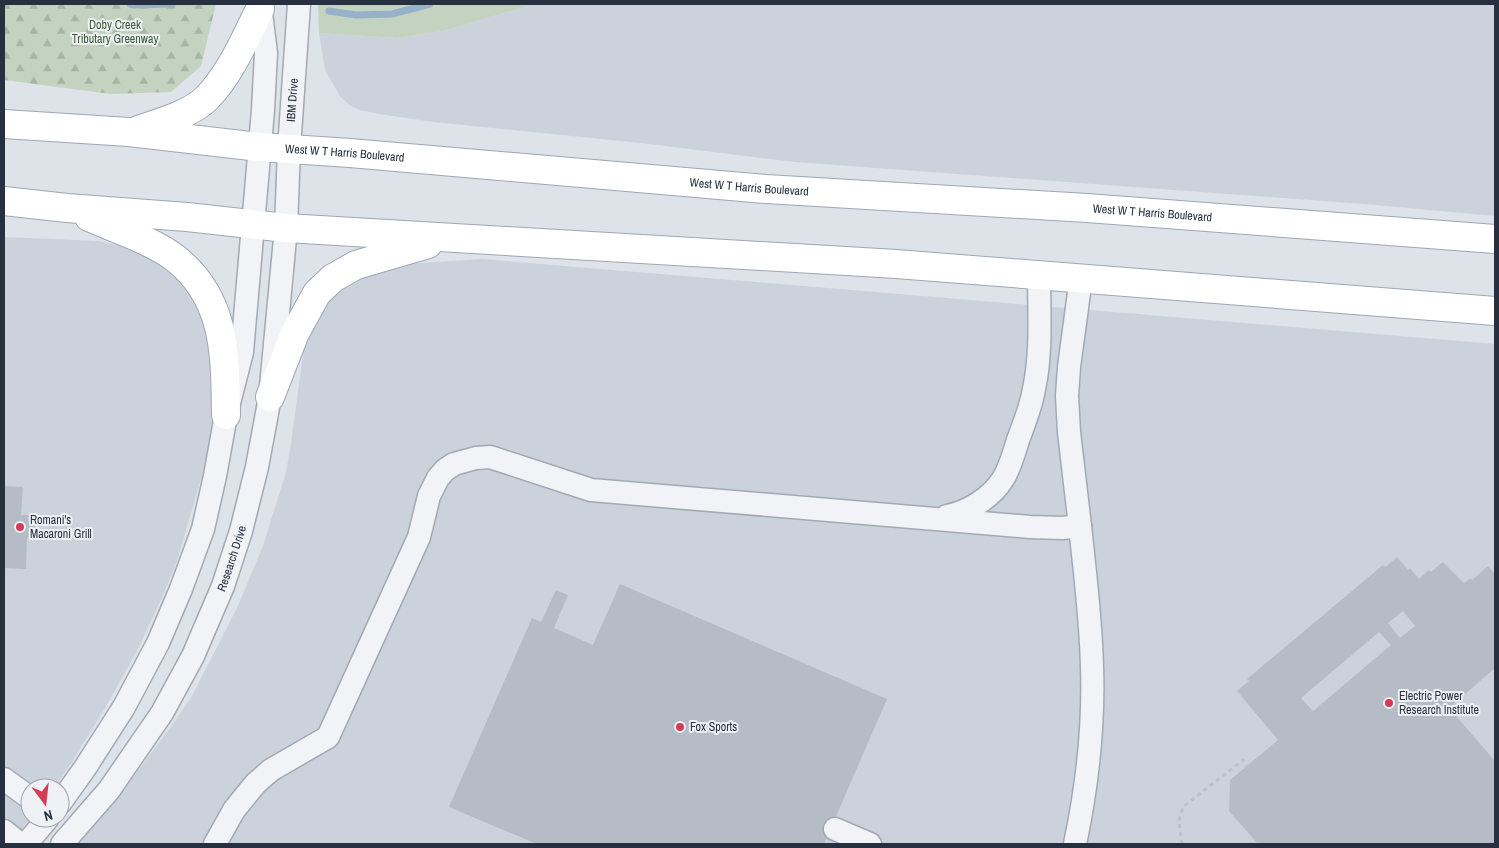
<svg xmlns="http://www.w3.org/2000/svg" width="1499" height="848" viewBox="0 0 1499 848" font-family="'Archivo Narrow',sans-serif">
<style>
.built{fill:#ccd2db}
.green{fill:#c4d3bf}
.forest{fill:url(#forest-firs)}
.lines{fill:none;stroke-linecap:round;stroke-linejoin:round}
.stream{stroke:#97b1cb;stroke-width:7}
.building{fill:#b5bcc6;fill-rule:evenodd}
.minor-casing{stroke:#a3a9b3;stroke-width:25}
.major-casing{stroke:#9da7b5;stroke-width:30}
.path{stroke:#bcc0c8;stroke-width:3;stroke-dasharray:4 4;stroke-linecap:butt}
.minor{stroke:#f1f3f7;stroke-width:22}
.major{stroke:#fff;stroke-width:28}
.poi-dot{fill:#d63b54;stroke:#eef1f6;stroke-width:2}
.labels{text-anchor:middle;dominant-baseline:central;stroke-width:4;stroke-linejoin:round;paint-order:stroke}
.park-label{font-size:12px;fill:#3b5d33;stroke:#eef1f6}
.street-label{font-size:12px;fill:#263041;stroke:#eef1f6}
.poi-label{font-size:12px;fill:#263041;stroke:#eef1f6;text-anchor:start}
</style>
<defs>
<pattern id="forest-firs" width="22" height="20" patternUnits="userSpaceOnUse" patternTransform="scale(1.25)"><rect width="22" height="20" fill="#c4d3bf"/><path d="M5 1l3.5 6h-7zM16 11l3.5 6h-7z" fill="#a8b5a5"/></pattern>
</defs>
<rect width="100%" height="100%" fill="#dee2e9"/>
<g class="built">
<polygon points="535,4 1495,4 1495,216 1364,204 795,162 650,144 434,122 379,114 360,110 349,105 340,96 325,70 319,33 397,38 443,31"/>
<polygon points="4,237 98,241 125,247 153,260 173,275 196,298 210,323 218,405 205,466 186,530 175,567 160,602 137,651 104,710 68,768 54,788 30,788 30,818 31,818 9,844 4,844"/>
<polygon points="482,259 1495,344 1495,844 74,844 114,803 170,728 192,696 238,606 263,546 286,472 291,444 303,354 306,340 316,316 340,287 390,265"/>
</g>
<polygon class="green" points="318,4 535,4 443,31 397,38 319,33"/>
<polygon class="forest" points="4,4 216,4 201,66 171,92 111,94 4,80"/>
<g class="lines">
<g class="stream">
<polyline points="130,4 134,5 172,4"/>
<polyline points="329,11 356,15 392,14 430,4"/>
</g>
</g>
<g class="building">
<polygon points="4,486 23,487 21,515 36,515 35,538 27,538 26,569 4,568"/>
<path d="M1397,557L1408,570L1410,568L1419,579L1429,570L1431,572L1443,562L1464,583L1471,578L1472,580L1488,566L1495,574V668L1449,708L1495,761V844H1258L1229,811L1230,780L1278,740L1237,691L1249,681L1247,679L1383,565L1385,567ZM1403,611L1415,626L1400,638L1388,623ZM1379,632L1391,645L1313,711L1301,698Z"/>
<polygon points="620,584 887,699 824,844 537,844 449,807 532,618 541,622 556,590 568,595 554,628 593,645"/>
</g>
<g class="lines">
<g class="minor-casing">
<g id="minor">
<path d="M947,516C968,512 991,498 1003,479C1010,468 1014,453 1018,440C1024,424 1031,407 1034,389C1042,352 1039,312 1039,275"/>
<polyline points="1080,526 1069,432 1067,396 1069,367 1081,278"/>
<polyline points="4,779 30,798"/>
<polyline points="60,803 85,768 124,707 158,643 181,589 203,529 215,476 226,415 242,352 263,110 266,53 260,5"/>
<polyline points="835,829 870,844"/>
<polyline points="4,831 20,844"/>
<polyline points="26,844 48,818"/>
<path id="s1" d="M62,844L109,790L162,713L193,656L223,586L241,531L257,467L270,397L286,228L289,149L299,4"/>
<path d="M215,844L234,810L256,783L271,770L328,737L419,537L429,496L438,478L445,470L454,464L476,458L490,457L591,490L1030,527L1062,528L1080,526C1085,573 1091,620 1092,667C1094,726 1087,787 1075,844"/>
</g>
</g>
<g class="major-casing">
<g id="major">
<path id="s2" d="M4,124L129,132L260,147L350,153L766,189L1087,208L1495,239"/>
<path d="M138,130C159,123 191,114 207,98C231,73 245,39 260,9"/>
<polyline points="4,201 67,208 187,217 286,228 896,264 1495,311"/>
<path d="M89,217C116,229 153,241 175,258C227,299 225,356 226,415"/>
<polyline points="270,397 295,333 317,293 333,278 356,265 428,244"/>
</g>
</g>
<polyline class="path" points="1182,844 1179,821 1183,807 1243,760 1247,766"/>
<use href="#minor" class="minor"/>
<use href="#major" class="major"/>
</g>
<g class="poi-dot">
<circle cx="20" cy="527" r="5"/>
<circle cx="1389" cy="703" r="5"/>
<circle cx="680" cy="727" r="5"/>
</g>
<g class="labels">
<g class="park-label">
<text x="115" y="25">Doby Creek<tspan x="115" dy="14">Tributary Greenway</tspan></text>
</g>
<g class="street-label">
<text stroke="none"><textPath href="#s1" startOffset="799">IBM Drive</textPath></text>
<text stroke="none"><textPath href="#s2" startOffset="342">West W T Harris Boulevard</textPath></text>
<text stroke="none"><textPath href="#s2" startOffset="748">West W T Harris Boulevard</textPath></text>
<text stroke="none"><textPath href="#s2" startOffset="1152">West W T Harris Boulevard</textPath></text>
<text stroke="none"><textPath href="#s1" startOffset="335">Research Drive</textPath></text>
</g>
<g class="poi-label">
<text x="30" y="520">Romani's<tspan x="30" dy="14">Macaroni Grill</tspan></text>
<text x="1399" y="696">Electric Power<tspan x="1399" dy="14">Research Institute</tspan></text>
<text x="690" y="727">Fox Sports</text>
</g>
</g>
<rect width="1499" height="848" fill="none" stroke="#263041" stroke-width="10"/>
<g transform="translate(45 803) rotate(165)"><circle r="24" fill="#eef1f6" stroke="#9ea4ae"/>
<path d="M0-4L9 19L0 12L-9 19Z" fill="#d63b54"/>
<text y="-8" font-size="14" font-weight="bold" text-anchor="middle" fill="#263041">N</text>
</g>
</svg>
